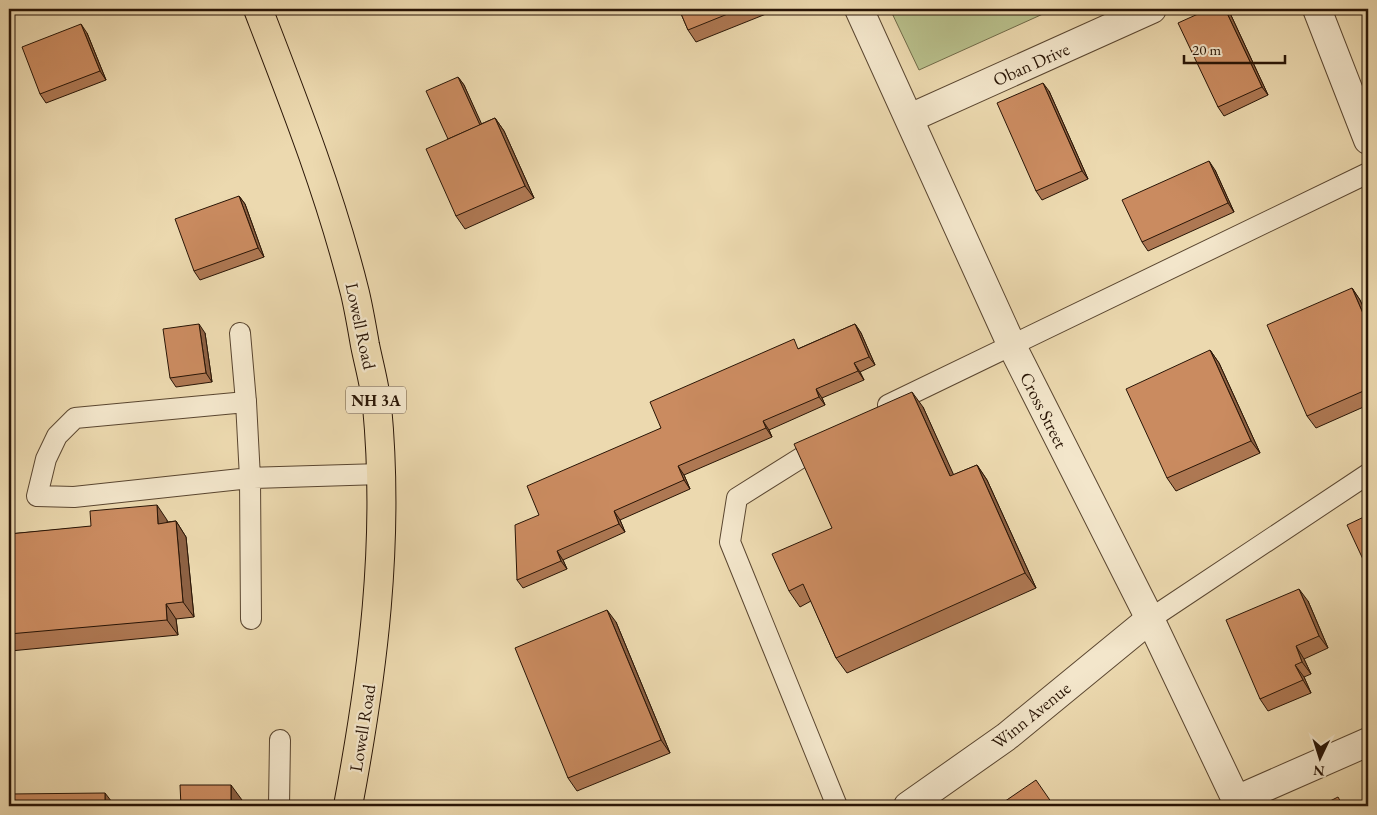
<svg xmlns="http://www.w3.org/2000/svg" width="1377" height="815" viewBox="0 0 1377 815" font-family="'EB Garamond',serif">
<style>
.green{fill:#b8bf8b;stroke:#706a48}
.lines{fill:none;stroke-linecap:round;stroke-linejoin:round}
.service-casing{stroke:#5a4630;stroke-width:22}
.minor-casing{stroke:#5a4630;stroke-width:30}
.primary-casing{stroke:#291506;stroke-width:30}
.service{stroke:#f3e6cb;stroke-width:20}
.minor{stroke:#f3e6cb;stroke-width:28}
.primary{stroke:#ecd9af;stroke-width:28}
.wall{fill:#ae7853;stroke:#291506}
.shaded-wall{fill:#8d6143;stroke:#291506}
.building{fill:#ca8b60;stroke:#291506}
.labels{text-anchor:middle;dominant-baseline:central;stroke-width:4.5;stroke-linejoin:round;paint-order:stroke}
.shield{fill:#f3e6cb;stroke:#665441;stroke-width:1}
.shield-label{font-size:16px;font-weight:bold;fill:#291506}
.street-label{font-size:18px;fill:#291506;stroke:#f3e6cb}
</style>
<rect width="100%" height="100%" fill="#ecd9af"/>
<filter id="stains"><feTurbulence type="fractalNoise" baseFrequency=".004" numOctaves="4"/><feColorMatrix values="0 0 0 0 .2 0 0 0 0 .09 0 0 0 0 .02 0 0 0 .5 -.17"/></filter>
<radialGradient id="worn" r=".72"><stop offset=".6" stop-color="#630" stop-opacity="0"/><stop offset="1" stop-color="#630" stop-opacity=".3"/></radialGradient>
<polygon class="green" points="890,9 1054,9 919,70"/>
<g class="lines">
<g class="service-casing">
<g id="service">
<polyline points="240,333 246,402"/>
<polyline points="888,405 1368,173"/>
<polyline points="823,444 737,498 730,542 837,806"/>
<polyline points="251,619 250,478 246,402 75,418 57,436 46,459 37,496 74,497 250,478 381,474"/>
<polyline points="1150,619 1368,474"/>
<polyline points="279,806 280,740"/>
</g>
</g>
<g class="minor-casing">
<g id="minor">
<polyline points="859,9 1012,346 1150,619 1239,806"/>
<polyline points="1317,9 1368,140"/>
<polyline points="910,118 1152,9"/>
<polyline points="1236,800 1368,742"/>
<polyline points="908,806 1006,737 1150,619"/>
</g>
</g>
<g class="primary-casing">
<path id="primary" d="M258,9C294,102 331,196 355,293C359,310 362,328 365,345C369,365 375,386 377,406C390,541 373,673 348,806"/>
</g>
<use href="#service" class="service"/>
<use href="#minor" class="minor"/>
<use href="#primary" class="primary"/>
</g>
<g class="wall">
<polygon points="679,9 775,9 776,10 696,42 688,30"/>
<polygon points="1209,9 1227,9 1229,11 1268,95 1224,116 1218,107"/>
<polygon points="87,33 106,80 46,103 40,94"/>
<polygon points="458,77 464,85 481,124 495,118 504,131 534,198 465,229 456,216 448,139"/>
<polygon points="1049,91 1088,179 1042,200 1036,191"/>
<polygon points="1215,170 1234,212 1148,251 1142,242"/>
<polygon points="239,196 245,204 264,257 200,280 194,271"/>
<polygon points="1352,288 1360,300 1368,318 1368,405 1316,428 1307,416"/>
<polygon points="855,324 861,333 875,365 860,372 864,380 822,398 825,405 769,430 772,437 684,475 690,489 620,520 625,532 563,560 567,569 523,588 517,580 539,515 661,428 800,348"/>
<polygon points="205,333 212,382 176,387 170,378"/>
<polygon points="1210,350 1219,363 1260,453 1176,491 1167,478"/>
<polygon points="923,407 953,475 977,465 987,480 1036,588 847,673 836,658 811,601 800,607 789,591 832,528"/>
<polygon points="167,520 167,522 176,521 186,537 194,617 176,619 178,635 10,651 9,649 9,534"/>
<polygon points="1308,601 1328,648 1304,659 1311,674 1304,677 1311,693 1268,711 1260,699"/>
<polygon points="616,622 670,753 577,791 568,778"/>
</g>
<g class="shaded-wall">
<polygon points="1225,9 1227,9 1229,11 1268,95 1262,87"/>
<polygon points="81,24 87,33 106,80 100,71"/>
<polygon points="458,77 464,85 488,138 481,129"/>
<polygon points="1043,83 1049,91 1088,179 1082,171"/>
<polygon points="495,118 504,131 534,198 525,186"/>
<polygon points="1209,161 1215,170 1234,212 1228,203"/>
<polygon points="239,196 245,204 264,257 258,248"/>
<polygon points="1352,288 1360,300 1368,318 1368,325"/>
<polygon points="199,324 205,333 212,382 206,373"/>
<polygon points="855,324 861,333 875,365 869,357"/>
<polygon points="1210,350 1219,363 1260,453 1251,441"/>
<polygon points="854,363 860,372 864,380 858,371"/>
<polygon points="816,389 822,398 825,405 819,397"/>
<polygon points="912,392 923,407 961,491 950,476"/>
<polygon points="763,421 769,430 772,437 766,428"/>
<polygon points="977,465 987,480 1036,588 1025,573"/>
<polygon points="678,466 684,475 690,489 684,480"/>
<polygon points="157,505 167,520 169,539 158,524"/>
<polygon points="614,511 620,520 625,532 619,524"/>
<polygon points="176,521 186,537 194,617 183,602"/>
<polygon points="557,551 563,560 567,569 561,561"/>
<polygon points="1299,589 1308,601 1328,648 1319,636"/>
<polygon points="166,604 176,619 178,635 167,620"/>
<polygon points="607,610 616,622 670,753 661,740"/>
<polygon points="1296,646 1304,659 1311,674 1302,662"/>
<polygon points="1295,665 1304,677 1311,693 1303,680"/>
<polygon points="231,785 242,800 242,806 231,806"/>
<polygon points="105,793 115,806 105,806"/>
</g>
<g class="building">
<polygon points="679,9 740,9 688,30"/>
<polygon points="1209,9 1225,9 1262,87 1218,107 1178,23"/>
<polygon points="81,24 100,71 40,94 22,47"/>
<polygon points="458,77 480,125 448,139 426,91"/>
<polygon points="1043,83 1082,171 1036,191 997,103"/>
<polygon points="495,118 525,186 456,216 426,149"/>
<polygon points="1209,161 1228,203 1142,242 1122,200"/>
<polygon points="239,196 258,248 194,271 175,219"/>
<polygon points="1352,288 1368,325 1368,389 1307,416 1267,325"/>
<polygon points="199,324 206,373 170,378 163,329"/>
<polygon points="855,324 869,357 854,363 858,371 816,389 819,397 763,421 766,428 678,466 684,480 614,511 619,524 557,551 561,561 517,580 515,525 539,515 527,486 661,428 650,402 794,339 798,349"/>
<polygon points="1210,350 1251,441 1167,478 1126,389"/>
<polygon points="912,392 950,476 977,465 1025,573 836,658 803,584 789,591 772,554 832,528 794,444"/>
<polygon points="157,505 158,524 176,521 183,602 166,604 167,620 9,634 9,534 91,526 90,511"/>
<polygon points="1368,515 1368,570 1347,525"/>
<polygon points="1299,589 1319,636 1296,646 1302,662 1295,665 1303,680 1260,699 1226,620"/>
<polygon points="607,610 661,740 568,778 515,648"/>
<polygon points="1036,780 1054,806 998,806"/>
<polygon points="180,785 231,785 231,806 181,806"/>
<polygon points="105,793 105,806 9,806 9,794"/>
<polygon points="1338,797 1343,806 1325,806 1324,804"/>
<polygon points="1368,799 1368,806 1355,806"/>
</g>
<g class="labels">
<rect class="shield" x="346" y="386.5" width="60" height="27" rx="4"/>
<g class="shield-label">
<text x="376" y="400">NH 3A</text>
</g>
<g class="street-label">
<text transform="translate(1031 64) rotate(-24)">Oban Drive</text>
<text transform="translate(361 326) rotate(78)">Lowell Road</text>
<text transform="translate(1044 410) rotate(63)">Cross Street</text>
<text transform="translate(1031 715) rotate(-39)">Winn Avenue</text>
<text transform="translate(362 728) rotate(-81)">Lowell Road</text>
</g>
</g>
<rect width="1377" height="815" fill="none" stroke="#ecd9af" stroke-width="30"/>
<rect x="10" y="10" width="1357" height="795" fill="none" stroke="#291506" stroke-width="2.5"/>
<rect x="15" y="15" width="1347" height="785" fill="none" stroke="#291506"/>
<g transform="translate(1320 758) rotate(184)" stroke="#f3e6cb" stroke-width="4" paint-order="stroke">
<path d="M0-4L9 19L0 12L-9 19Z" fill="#291506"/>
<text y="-8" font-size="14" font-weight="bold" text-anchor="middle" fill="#291506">N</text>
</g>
<path d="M1184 55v8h101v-8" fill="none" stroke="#291506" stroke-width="2.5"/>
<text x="1192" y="55" font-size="15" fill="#291506" stroke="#f3e6cb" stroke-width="4" paint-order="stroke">20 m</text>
<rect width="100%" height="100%" filter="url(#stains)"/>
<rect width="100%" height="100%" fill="url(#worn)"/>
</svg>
